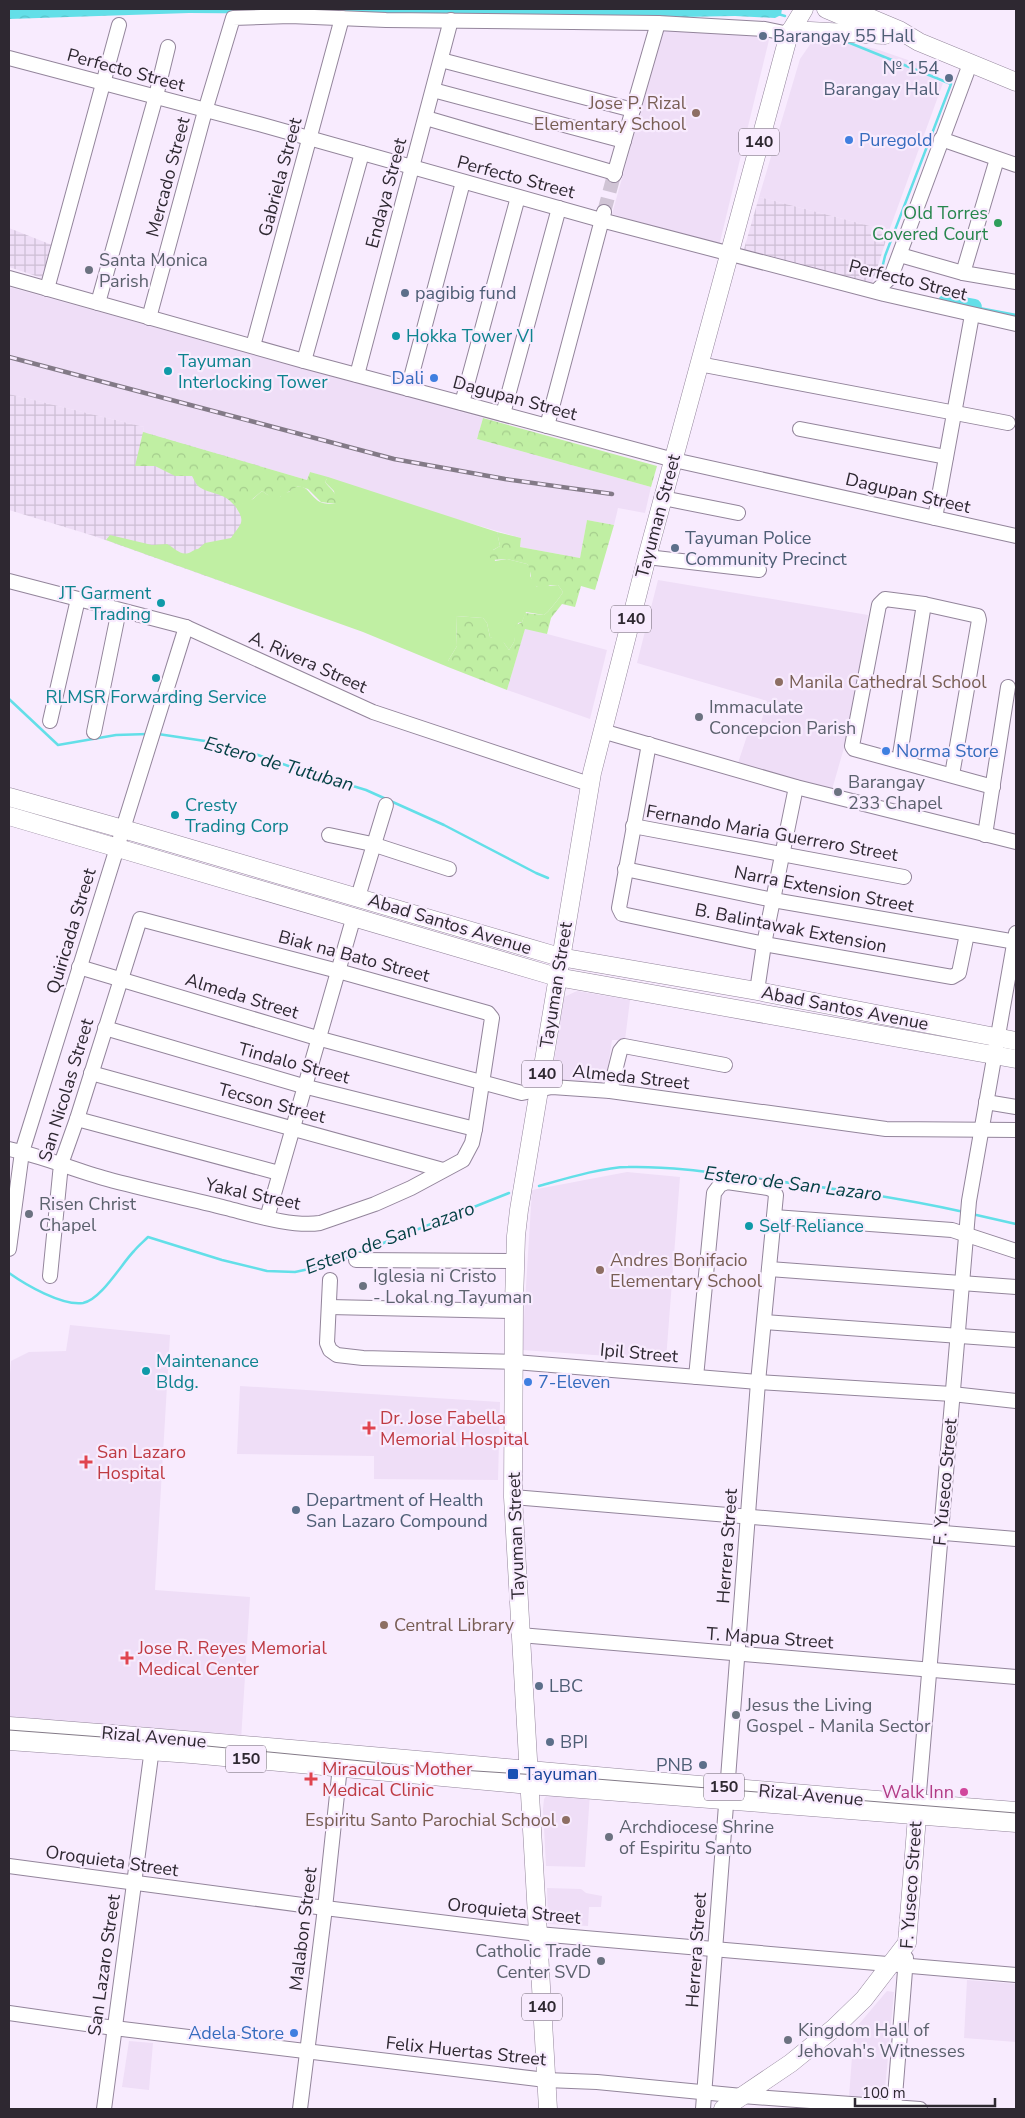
<svg xmlns="http://www.w3.org/2000/svg" width="1025" height="2118" viewBox="0 0 1025 2118" font-family="'Nunito Sans',sans-serif">
<style>
.built{fill:#efdef7}
.industrial{fill:url(#industrial-grid)}
.grass{fill:#c0efa3}
.forest{fill:url(#forest-crowns)}
.water{fill:url(#water-waves)}
.lines{fill:none;stroke-linecap:round;stroke-linejoin:round}
.stream{stroke:#63dfe8;stroke-width:2.5}
.river{stroke:#63dfe8;stroke-width:16}
.minor-tunnel{stroke:#d0c4d5;stroke-width:14;stroke-dasharray:14 7;stroke-linecap:butt}
.minor-casing{stroke:#93859b;stroke-width:16}
.major-casing{stroke:#93859b;stroke-width:19}
.minor{stroke:#fff;stroke-width:14}
.major{stroke:#fff;stroke-width:18}
.tram{stroke:#837a87;stroke-width:1}
.rail-casing{stroke:#837a87;stroke-width:4.5}
.rail{stroke:#f8ebfe;stroke-width:2.5;stroke-dasharray:8;stroke-linecap:butt}
.service-dot{fill:#5c6f8a;stroke:#f8ebfe;stroke-width:2}
.education-dot{fill:#8d6e63;stroke:#f8ebfe;stroke-width:2}
.shop-dot{fill:#3f7fe0;stroke:#f8ebfe;stroke-width:2}
.leisure-dot{fill:#2e9e5b;stroke:#f8ebfe;stroke-width:2}
.worship-dot{fill:#6b7280;stroke:#f8ebfe;stroke-width:2}
.culture-dot{fill:#0f9aa8;stroke:#f8ebfe;stroke-width:2}
.health-dot{fill:#e0444e;stroke:#f8ebfe;stroke-width:2}
.transit-dot{fill:#1a4fb4;stroke:#f8ebfe;stroke-width:2}
.hotel-dot{fill:#d1479c;stroke:#f8ebfe;stroke-width:2}
.labels{text-anchor:middle;dominant-baseline:central;stroke-width:4.5;stroke-linejoin:round;paint-order:stroke}
.shield{fill:#f8ebfe;stroke:#6b626e;stroke-width:1}
.shield-label{font-size:16px;font-weight:bold;fill:#2e2831}
.service-label{font-size:18px;fill:#4e5e75;stroke:#f8ebfe;text-anchor:start}
.street-label{font-size:18px;fill:#2e2831;stroke:#f8ebfe}
.education-label{font-size:18px;fill:#785e54;stroke:#f8ebfe;text-anchor:start}
.shop-label{font-size:18px;fill:#366cbe;stroke:#f8ebfe;text-anchor:start}
.leisure-label{font-size:18px;fill:#27864d;stroke:#f8ebfe;text-anchor:end}
.worship-label{font-size:18px;fill:#5b616d;stroke:#f8ebfe;text-anchor:start}
.culture-label{font-size:18px;fill:#0d838f;stroke:#f8ebfe;text-anchor:start}
.health-label{font-size:18px;fill:#be3a42;stroke:#f8ebfe;text-anchor:start}
.transit-label{font-size:18px;fill:#164399;stroke:#f8ebfe;text-anchor:start}
.hotel-label{font-size:18px;fill:#b23c85;stroke:#f8ebfe;text-anchor:end}
.water-label{font-size:19px;font-style:italic;fill:#023f43;stroke:#f8ebfe}
</style>
<defs>
<pattern id="industrial-grid" width="8" height="8" patternUnits="userSpaceOnUse" patternTransform="scale(1.25)"><rect width="8" height="8" fill="#efdef7"/><path d="M0 4h8M4 0v8" fill="none" stroke="#cdbed4"/></pattern>
<pattern id="forest-crowns" width="20" height="18" patternUnits="userSpaceOnUse" patternTransform="scale(1.25)"><rect width="20" height="18" fill="#c0efa3"/><path d="M2 6a3 3 0 1 1 6 0M12 15a3 3 0 1 1 6 0" fill="none" stroke="#a5cd8d"/></pattern>
<pattern id="water-waves" width="16" height="10" patternUnits="userSpaceOnUse" patternTransform="scale(1.25)"><rect width="16" height="10" fill="#63dfe8"/><path d="M0 5q4-4 8 0t8 0" fill="none" stroke="#56bfc7"/></pattern>
</defs>
<rect width="100%" height="100%" fill="#f8ebfe"/>
<g class="built">
<polygon points="664,27 767,34 769,40 719,246 612,214"/>
<polygon points="834,40 876,49 940,71 937,81 943,83 889,231 759,197 800,59 811,43"/>
<polygon points="9,287 483,418 477,439 651,487 645,513 618,508 614,525 587,520 580,558 520,547 521,538 445,516 310,472 307,480 143,432 144,427 9,394"/>
<polygon points="658,580 868,615 850,727 831,793 737,766 751,724 760,726 767,701 637,663"/>
<polygon points="525,628 607,650 590,719 507,690"/>
<polygon points="577,991 630,1000 625,1040 612,1040 605,1088 551,1081 564,997"/>
<polygon points="627,1172 680,1177 666,1360 522,1350 532,1190"/>
<polygon points="70,1325 170,1335 155,1590 250,1597 241,1740 9,1719 9,1387 11,1361 29,1352 66,1351"/>
<polygon points="240,1386 500,1402 498,1480 374,1479 374,1456 237,1454"/>
<polygon points="590,1793 585,1867 546,1866 543,1809 544,1799 547,1795"/>
<polygon points="547,1888 581,1889 586,1893 602,1896 601,1907 589,1907 588,1926 548,1924"/>
<polygon points="967,1980 1016,1984 1016,2042 964,2038"/>
<polygon points="887,1991 894,1992 884,2100 849,2097 854,2030"/>
<polygon points="129,2041 153,2043 149,2090 122,2087"/>
</g>
<g class="industrial">
<polygon points="759,197 889,231 872,284 744,249"/>
<polygon points="9,228 52,245 42,278 9,267"/>
<polygon points="9,394 144,427 143,432 260,466 231,585 94,536 9,510"/>
</g>
<path class="grass" d="M328,477L497,532L500,546L493,550L495,561L507,559L527,564L530,568V576L537,587L558,585L563,592C561,596 548,613 544,615L526,612L522,622L518,623L514,642L509,650L504,643L490,637L487,623L483,618L456,616L457,646L448,661V667L363,632L106,540L110,535L152,545L167,544C175,548 181,557 191,552C193,551 195,549 198,549L205,543L231,538C240,524 247,523 235,506L253,499L262,491L268,495L280,497L283,493L289,492L293,487C308,483 309,496 320,502C325,504 331,504 336,504L334,491L325,482Z"/>
<g class="forest">
<polygon points="483,418 657,466 651,487 477,439"/>
<path d="M143,432L307,480L310,472L328,477L325,482C331,490 339,494 336,504L321,502L308,489L298,486L275,500L262,491L249,502L235,506C223,491 209,495 198,486C195,483 194,479 192,476H175L155,466H135Z"/>
<path d="M587,520L614,525L595,590L581,586L575,607L562,604L551,618L547,634L525,629L507,690L448,667V661L457,646L456,616L483,618L487,623L490,637L502,640L509,650L514,642L516,625L522,622L525,613L544,615C548,613 561,596 563,592L558,585H550L543,589C526,584 534,574 527,564L507,559L492,560L489,556L490,552L500,546L497,532L521,538L520,547L580,558Z"/>
</g>
<polygon class="water" points="9,9 782,9 781,15 775,18 735,16 522,20 341,14 189,13 9,19"/>
<g class="lines">
<g class="stream">
<polyline points="778,14 785,16"/>
<polyline points="845,41 951,84 885,256 879,281"/>
<polyline points="974,307 1016,315"/>
<polyline points="9,699 58,745 116,735 148,734"/>
<polyline points="158,734 205,741 258,755 294,768 366,790 444,825 536,873 548,878"/>
<path d="M539,1186C564,1179 603,1167 628,1167C672,1166 717,1173 761,1179C829,1188 897,1197 964,1212"/>
<polyline points="972,1214 1016,1224"/>
<path d="M9,1273C26,1285 62,1306 83,1303C101,1300 122,1263 134,1251C138,1246 143,1242 148,1237L222,1260L267,1271L295,1272L328,1265L509,1193"/>
</g>
<polyline class="river" points="946,302 974,307"/>
<polyline class="minor-tunnel" points="604,212 614,175"/>
<g class="minor-casing">
<g id="minor">
<polyline points="9,58 259,124 601,220 884,294 1016,324"/>
<polyline points="441,60 633,110"/>
<polyline points="433,90 624,141"/>
<polyline points="426,118 615,173"/>
<polyline points="941,139 1016,165"/>
<polyline points="614,175 658,23"/>
<polyline points="900,255 963,273 1016,282"/>
<polyline points="963,273 997,159"/>
<polyline points="9,278 304,361 674,460 1016,536"/>
<polyline points="47,289 119,25"/>
<polyline points="876,291 891,277 970,64"/>
<polyline points="98,303 156,96 168,47"/>
<polyline points="149,318 205,111 233,18 290,16 386,20 658,23 765,29 789,34"/>
<polyline points="253,346 342,18"/>
<polyline points="304,361 362,153"/>
<polyline points="699,364 1008,423"/>
<polyline points="357,375 451,20"/>
<polyline points="408,389 463,182"/>
<polyline points="462,403 518,197"/>
<polyline points="503,414 559,208"/>
<polyline points="547,426 604,212"/>
<polyline points="800,429 946,457"/>
<polyline points="663,498 738,513"/>
<polyline points="935,518 972,315"/>
<polyline points="647,557 759,570"/>
<polyline points="9,581 186,627 373,712 589,784"/>
<polyline points="50,721 78,599"/>
<polyline points="602,731 796,787 1016,842"/>
<polyline points="94,732 119,610"/>
<polyline points="649,744 619,908 622,914 764,944 952,977 959,973 967,934"/>
<polyline points="899,761 924,604"/>
<polyline points="952,775 979,620 978,616 924,604 885,599 879,605 852,746 854,749 993,787"/>
<polyline points="633,826 904,877"/>
<polyline points="329,835 372,844 449,869"/>
<polyline points="985,835 1008,687"/>
<polyline points="625,869 773,900 1016,942"/>
<polyline points="358,897 386,805"/>
<polyline points="79,967 317,1038 522,1093 552,1087 610,1091 886,1129 1016,1130"/>
<polyline points="757,991 764,944 796,787"/>
<polyline points="105,1028 303,1086 475,1129"/>
<polyline points="91,1073 443,1170"/>
<polyline points="610,1091 620,1051 624,1046 725,1065"/>
<polyline points="986,1102 1016,1107"/>
<polyline points="77,1119 279,1173"/>
<path d="M9,1149C42,1156 74,1170 107,1179C147,1190 187,1198 226,1208C254,1215 292,1227 320,1223L375,1204L411,1188L463,1160L472,1143L475,1129L492,1018L488,1013L338,971L140,919L77,1119L61,1164L50,1276"/>
<polyline points="774,1217 952,1230 1016,1251"/>
<polyline points="267,1218 354,916"/>
<polyline points="9,1249 22,1152 186,627"/>
<polyline points="356,1260 515,1261"/>
<polyline points="769,1269 1016,1287"/>
<polyline points="330,1280 327,1343 330,1350 337,1355 363,1358 515,1362 758,1382 952,1394 1016,1401"/>
<polyline points="329,1307 514,1311"/>
<polyline points="764,1322 1016,1340"/>
<polyline points="696,1377 714,1193 720,1185 727,1182 768,1188 773,1190 776,1195 758,1382 703,2109"/>
<polyline points="513,1497 1016,1539"/>
<polyline points="520,1635 1016,1677"/>
<polyline points="918,1804 969,1201 1016,933"/>
<polyline points="9,1866 325,1908 538,1934 1016,1975"/>
<polyline points="9,2013 114,2028 546,2080 597,2082 742,2096 920,2109"/>
<polyline points="104,2109 153,1741"/>
<polyline points="300,2109 325,1908 341,1757"/>
<polyline points="894,2109 906,1958"/>
</g>
</g>
<g class="major-casing">
<g id="major">
<polyline points="826,9 859,23"/>
<polyline points="849,9 899,30 919,42 1016,82"/>
<polyline points="791,30 885,35"/>
<polyline points="9,797 137,833 560,957 757,991 1016,1041"/>
<polyline points="9,816 557,977 1016,1059"/>
<path d="M9,1726C345,1751 680,1786 1016,1811"/>
<polyline points="9,1741 191,1754 529,1785 1016,1823"/>
<polyline points="548,2109 513,1497 514,1303 516,1236 519,1210 592,773 647,557 775,86 789,34 804,9"/>
<polyline points="723,2109 791,2063 834,2028 864,1999 907,1943 918,1804"/>
</g>
</g>
<use href="#minor" class="minor"/>
<use href="#major" class="major"/>
<polyline class="tram" points="9,1730 155,1741 445,1769 584,1778 1016,1813"/>
<g class="rail-casing">
<polyline id="rail" points="9,357 394,459 505,479 612,494"/>
</g>
<use href="#rail" class="rail"/>
</g>
<g class="service-dot">
<circle cx="763" cy="36" r="5"/>
<circle cx="949" cy="78" r="5"/>
<circle cx="405" cy="293" r="5"/>
<circle cx="675" cy="548" r="5"/>
<circle cx="296" cy="1510" r="5"/>
<circle cx="539" cy="1686" r="5"/>
<circle cx="550" cy="1742" r="5"/>
<circle cx="703" cy="1765" r="5"/>
</g>
<g class="education-dot">
<circle cx="696" cy="113" r="5"/>
<circle cx="779" cy="682" r="5"/>
<circle cx="600" cy="1270" r="5"/>
<circle cx="384" cy="1625" r="5"/>
<circle cx="566" cy="1820" r="5"/>
</g>
<g class="shop-dot">
<circle cx="849" cy="140" r="5"/>
<circle cx="434" cy="378" r="5"/>
<circle cx="886" cy="751" r="5"/>
<circle cx="528" cy="1382" r="5"/>
<circle cx="294" cy="2033" r="5"/>
</g>
<circle class="leisure-dot" cx="998" cy="223" r="5"/>
<g class="worship-dot">
<circle cx="89" cy="270" r="5"/>
<circle cx="699" cy="717" r="5"/>
<circle cx="838" cy="792" r="5"/>
<circle cx="29" cy="1214" r="5"/>
<circle cx="363" cy="1286" r="5"/>
<circle cx="736" cy="1715" r="5"/>
<circle cx="609" cy="1837" r="5"/>
<circle cx="601" cy="1961" r="5"/>
<circle cx="788" cy="2040" r="5"/>
</g>
<g class="culture-dot">
<circle cx="396" cy="336" r="5"/>
<circle cx="168" cy="371" r="5"/>
<circle cx="161" cy="603" r="5"/>
<circle cx="156" cy="678" r="5"/>
<circle cx="175" cy="815" r="5"/>
<circle cx="749" cy="1226" r="5"/>
<circle cx="146" cy="1371" r="5"/>
</g>
<g class="health-dot">
<path d="M366.5 1420.5h5v5h5v5h-5v5h-5v-5h-5v-5h5z"/>
<path d="M83.5 1454.5h5v5h5v5h-5v5h-5v-5h-5v-5h5z"/>
<path d="M124.5 1650.5h5v5h5v5h-5v5h-5v-5h-5v-5h5z"/>
<path d="M308.5 1771.5h5v5h5v5h-5v5h-5v-5h-5v-5h5z"/>
</g>
<rect class="transit-dot" x="507" y="1768" width="12" height="12" rx="2.5"/>
<circle class="hotel-dot" cx="964" cy="1792" r="5"/>
<g class="labels">
<g class="shield">
<rect x="739" y="128.5" width="40" height="27" rx="4"/>
<rect x="611" y="605.5" width="40" height="27" rx="4"/>
<rect x="522" y="1060.5" width="40" height="27" rx="4"/>
<rect x="226" y="1745.5" width="40" height="27" rx="4"/>
<rect x="704" y="1773.5" width="40" height="27" rx="4"/>
<rect x="522" y="1993.5" width="40" height="27" rx="4"/>
</g>
<g class="shield-label">
<text x="759" y="142">140</text>
<text x="631" y="619">140</text>
<text x="542" y="1074">140</text>
<text x="246" y="1759">150</text>
<text x="724" y="1787">150</text>
<text x="542" y="2007">140</text>
</g>
<g class="service-label">
<text x="773" y="36">Barangay 55 Hall</text>
<text x="939" y="68" text-anchor="end">№ 154<tspan x="939" dy="21">Barangay Hall</tspan></text>
<text x="415" y="293">pagibig fund</text>
<text x="685" y="538">Tayuman Police<tspan x="685" dy="21">Community Precinct</tspan></text>
<text x="306" y="1500">Department of Health<tspan x="306" dy="21">San Lazaro Compound</tspan></text>
<text x="549" y="1686">LBC</text>
<text x="560" y="1742">BPI</text>
<text x="693" y="1765" text-anchor="end">PNB</text>
</g>
<g class="street-label">
<text transform="translate(126 70) rotate(15)">Perfecto Street</text>
<text transform="translate(168 177) rotate(-75)">Mercado Street</text>
<text transform="translate(280 177) rotate(-75)">Gabriela Street</text>
<text transform="translate(516 177) rotate(15)">Perfecto Street</text>
<text transform="translate(386 193) rotate(-75)">Endaya Street</text>
<text transform="translate(908 280) rotate(14)">Perfecto Street</text>
<text transform="translate(515 398) rotate(15)">Dagupan Street</text>
<text transform="translate(908 493) rotate(13)">Dagupan Street</text>
<text transform="translate(658 516) rotate(-75)">Tayuman Street</text>
<text transform="translate(308 662) rotate(24)">A. Rivera Street</text>
<text transform="translate(772 833) rotate(10)">Fernando Maria Guerrero Street</text>
<text transform="translate(824 889) rotate(11)">Narra Extension Street</text>
<text transform="translate(450 924) rotate(17)">Abad Santos Avenue</text>
<text transform="translate(791 928) rotate(11)">B. Balintawak Extension</text>
<text transform="translate(71 931) rotate(-73)">Quiricada Street</text>
<text transform="translate(354 956) rotate(15)">Biak na Bato Street</text>
<text transform="translate(556 985) rotate(-81)">Tayuman Street</text>
<text transform="translate(242 996) rotate(17)">Almeda Street</text>
<text transform="translate(845 1008) rotate(11)">Abad Santos Avenue</text>
<text transform="translate(294 1063) rotate(15)">Tindalo Street</text>
<text transform="translate(631 1077) rotate(6)">Almeda Street</text>
<text transform="translate(66 1090) rotate(-73)">San Nicolas Street</text>
<text transform="translate(272 1103) rotate(15)">Tecson Street</text>
<text transform="translate(253 1194) rotate(12)">Yakal Street</text>
<text transform="translate(639 1353) rotate(5)">Ipil Street</text>
<text transform="translate(945 1482) rotate(-85)">F. Yuseco Street</text>
<text transform="translate(516 1536) rotate(-92)">Tayuman Street</text>
<text transform="translate(727 1546) rotate(-86)">Herrera Street</text>
<text transform="translate(770 1638) rotate(4)">T. Mapua Street</text>
<text transform="translate(154 1737) rotate(5)">Rizal Avenue</text>
<text transform="translate(811 1795) rotate(5)">Rizal Avenue</text>
<text transform="translate(112 1861) rotate(8)">Oroquieta Street</text>
<text transform="translate(911 1885) rotate(-86)">F. Yuseco Street</text>
<text transform="translate(514 1911) rotate(6)">Oroquieta Street</text>
<text transform="translate(303 1929) rotate(-83)">Malabon Street</text>
<text transform="translate(696 1950) rotate(-86)">Herrera Street</text>
<text transform="translate(104 1965) rotate(-82)">San Lazaro Street</text>
<text transform="translate(466 2051) rotate(6)">Felix Huertas Street</text>
</g>
<g class="education-label">
<text x="686" y="103" text-anchor="end">Jose P. Rizal<tspan x="686" dy="21">Elementary School</tspan></text>
<text x="789" y="682">Manila Cathedral School</text>
<text x="610" y="1260">Andres Bonifacio<tspan x="610" dy="21">Elementary School</tspan></text>
<text x="394" y="1625">Central Library</text>
<text x="556" y="1820" text-anchor="end">Espiritu Santo Parochial School</text>
</g>
<g class="shop-label">
<text x="859" y="140">Puregold</text>
<text x="424" y="378" text-anchor="end">Dali</text>
<text x="896" y="751">Norma Store</text>
<text x="538" y="1382">7-Eleven</text>
<text x="284" y="2033" text-anchor="end">Adela Store</text>
</g>
<g class="leisure-label">
<text x="988" y="213">Old Torres<tspan x="988" dy="21">Covered Court</tspan></text>
</g>
<g class="worship-label">
<text x="99" y="260">Santa Monica<tspan x="99" dy="21">Parish</tspan></text>
<text x="709" y="707">Immaculate<tspan x="709" dy="21">Concepcion Parish</tspan></text>
<text x="848" y="782">Barangay<tspan x="848" dy="21">233 Chapel</tspan></text>
<text x="39" y="1204">Risen Christ<tspan x="39" dy="21">Chapel</tspan></text>
<text x="373" y="1276">Iglesia ni Cristo<tspan x="373" dy="21">- Lokal ng Tayuman</tspan></text>
<text x="746" y="1705">Jesus the Living<tspan x="746" dy="21">Gospel - Manila Sector</tspan></text>
<text x="619" y="1827">Archdiocese Shrine<tspan x="619" dy="21">of Espiritu Santo</tspan></text>
<text x="591" y="1951" text-anchor="end">Catholic Trade<tspan x="591" dy="21">Center SVD</tspan></text>
<text x="798" y="2030">Kingdom Hall of<tspan x="798" dy="21">Jehovah's Witnesses</tspan></text>
</g>
<g class="culture-label">
<text x="406" y="336">Hokka Tower VI</text>
<text x="178" y="361">Tayuman<tspan x="178" dy="21">Interlocking Tower</tspan></text>
<text x="151" y="593" text-anchor="end">JT Garment<tspan x="151" dy="21">Trading</tspan></text>
<text x="156" y="697" text-anchor="middle">RLMSR Forwarding Service</text>
<text x="185" y="805">Cresty<tspan x="185" dy="21">Trading Corp</tspan></text>
<text x="759" y="1226">Self Reliance</text>
<text x="156" y="1361">Maintenance<tspan x="156" dy="21">Bldg.</tspan></text>
</g>
<g class="health-label">
<text x="380" y="1418">Dr. Jose Fabella<tspan x="380" dy="21">Memorial Hospital</tspan></text>
<text x="97" y="1452">San Lazaro<tspan x="97" dy="21">Hospital</tspan></text>
<text x="138" y="1648">Jose R. Reyes Memorial<tspan x="138" dy="21">Medical Center</tspan></text>
<text x="322" y="1769">Miraculous Mother<tspan x="322" dy="21">Medical Clinic</tspan></text>
</g>
<g class="transit-label">
<text x="524" y="1774">Tayuman</text>
</g>
<g class="hotel-label">
<text x="954" y="1792">Walk Inn</text>
</g>
<g class="water-label">
<text transform="translate(279 764) rotate(16)">Estero de Tutuban</text>
<text transform="translate(793 1184) rotate(7)">Estero de San Lazaro</text>
<text transform="translate(390 1238) rotate(-20)">Estero de San Lazaro</text>
</g>
</g>
<rect width="1025" height="2118" fill="none" stroke="#2e2831" stroke-width="20"/>
<path d="M855 2098v8h140v-8" fill="none" stroke="#2e2831" stroke-width="2.5"/>
<text x="862" y="2098" font-size="15" fill="#2e2831" stroke="#f8ebfe" stroke-width="4" paint-order="stroke">100 m</text>
</svg>
